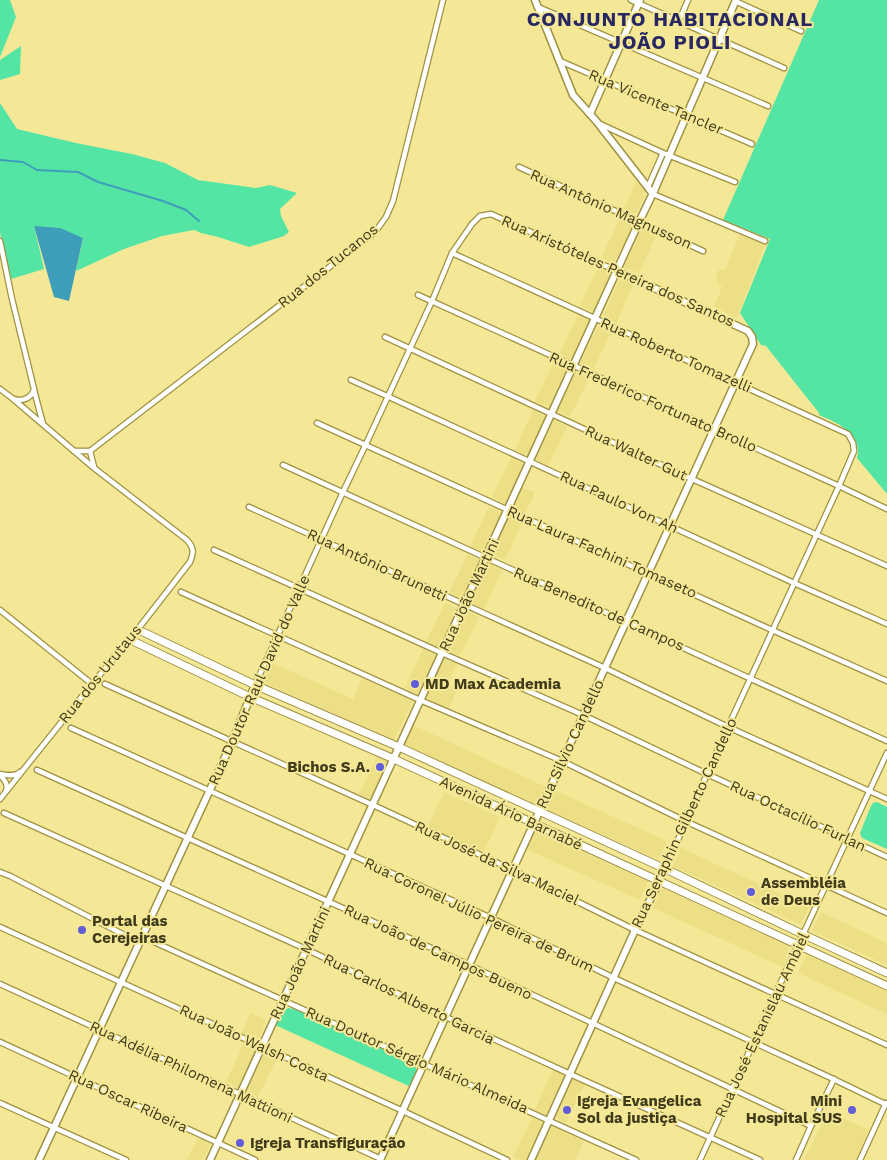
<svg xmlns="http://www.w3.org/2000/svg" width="887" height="1160" viewBox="0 0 887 1160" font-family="'Work Sans',sans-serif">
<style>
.built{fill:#eddf86}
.green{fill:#54e5a5}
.water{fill:#3e9eba}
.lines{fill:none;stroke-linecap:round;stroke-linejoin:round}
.stream{stroke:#3e9eba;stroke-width:2}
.street-casing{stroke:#9e9242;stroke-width:7}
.secondary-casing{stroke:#9e9242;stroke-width:9}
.primary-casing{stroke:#9e9242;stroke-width:9}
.street{stroke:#fff;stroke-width:4.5}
.secondary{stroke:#fff;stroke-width:6}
.primary{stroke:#fff;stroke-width:7}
.poi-dot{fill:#625dd6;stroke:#f4e897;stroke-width:2}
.labels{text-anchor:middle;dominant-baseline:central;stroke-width:4;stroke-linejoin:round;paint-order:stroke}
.street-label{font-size:15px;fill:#403b1a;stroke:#f4e897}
.poi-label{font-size:15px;font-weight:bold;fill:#403b1a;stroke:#f4e897;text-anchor:start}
.district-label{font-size:20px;font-weight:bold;letter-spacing:1px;fill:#292761;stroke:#f4e897}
</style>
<rect width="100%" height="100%" fill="#f4e897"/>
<g class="built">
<polygon points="636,182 643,188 645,195 635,216 623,210"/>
<polygon points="620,219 633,225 614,264 601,258"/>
<polygon points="642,227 657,234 639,273 624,267"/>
<polygon points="740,233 766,243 737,318 714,307 722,287 716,281 719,269 725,271"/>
<polygon points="598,267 612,273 593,312 580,306"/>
<polygon points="621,277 634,283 616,323 603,316"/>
<polygon points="578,315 591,321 572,360 559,354"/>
<polygon points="599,324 612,331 593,370 580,364"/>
<polygon points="554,362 567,368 549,407 535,401"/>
<polygon points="575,372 589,378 570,417 557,411"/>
<polygon points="533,410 546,417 528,456 515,450"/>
<polygon points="554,420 567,427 548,466 535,460"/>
<polygon points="511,458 524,464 505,504 492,497"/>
<polygon points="522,487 535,493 525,513 513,507"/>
<polygon points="489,507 502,513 483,552 470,546"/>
<polygon points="510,515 523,521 505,560 492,554"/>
<polygon points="468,554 481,560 462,600 449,593"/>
<polygon points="489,563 502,570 484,609 471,603"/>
<polygon points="445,603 458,609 439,648 426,642"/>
<polygon points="466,611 479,617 460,656 447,650"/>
<polygon points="423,649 436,655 418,695 405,688"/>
<polygon points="443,658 457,664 448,684 457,690 449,709 424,697"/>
<polygon points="272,663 353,699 362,679 413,701 394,740 263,682"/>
<polygon points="413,725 546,787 537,807 403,746"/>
<polygon points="378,754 391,761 372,800 359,794"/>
<polygon points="554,790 667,841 659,860 545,809"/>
<polygon points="444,792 500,817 484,851 428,827"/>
<polygon points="534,830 648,881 640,900 526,849"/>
<polygon points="681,848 809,907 801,925 673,866"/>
<polygon points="662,888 789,946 783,967 653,908"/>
<polygon points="821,912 887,943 887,965 812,931"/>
<polygon points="807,954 887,989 887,1014 798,973"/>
<polygon points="251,1013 266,1020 258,1041 241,1033"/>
<polygon points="244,1043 258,1049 239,1088 226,1082"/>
<polygon points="264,1052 277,1058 258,1097 245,1091"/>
<polygon points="553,1070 566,1076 548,1115 535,1109"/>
<polygon points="572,1078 585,1084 566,1123 553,1117"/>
<polygon points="828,1111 869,1130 856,1160 804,1160"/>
<polygon points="532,1118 545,1124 528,1160 519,1160 513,1157"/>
<polygon points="550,1125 584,1141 575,1160 533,1160"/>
<polygon points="198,1138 211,1144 203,1160 187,1160"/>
</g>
<g class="green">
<polygon points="0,0 10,0 16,17 0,57"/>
<path d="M819,0H887V494L857,458C859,449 858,445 853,438C843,424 834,422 819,415V413L766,346L761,345L740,313L770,239L723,220Z"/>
<polygon points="21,46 20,74 0,80 0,60"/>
<polygon points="0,103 17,129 76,143 132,154 165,163 198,180 256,188 270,185 297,193 280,209 281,216 289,232 284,236 249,247 218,237 201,233 194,230 162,236 124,249 76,271 83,238 34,226 44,269 11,279 0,233"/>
<polygon points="877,802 887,807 887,849 862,838 860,833 871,806 873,803"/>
<path d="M288,1008L295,1009L413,1063C420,1071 415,1078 411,1087L275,1025L281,1013Z"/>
</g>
<polygon class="water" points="34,226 60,228 83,238 69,301 54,297"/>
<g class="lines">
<polyline class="stream" points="0,160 23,162 37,170 78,172 98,182 163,201 186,210 199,221"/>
<g class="street-casing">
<g id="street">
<polyline points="631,0 784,68"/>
<polyline points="735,1 801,31"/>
<polyline points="538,7 768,106"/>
<polyline points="679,21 688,0"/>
<polyline points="560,61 752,144"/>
<polyline points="600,124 663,153 735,182"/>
<polyline points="519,167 703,251"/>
<polyline points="648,187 663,153"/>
<polyline points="653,194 765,241"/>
<path d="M0,241L12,299L34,389C32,398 22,402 14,399"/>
<polyline points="452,253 848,434 853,443 854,451 839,486 728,727 660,880"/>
<polyline points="418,295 839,486 887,509"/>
<polyline points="385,337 692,479 887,566"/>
<polyline points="351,380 387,396 794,583 887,624"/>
<path d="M0,389L12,398L94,468L187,540C194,548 194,552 190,562L131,638L92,684L0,799"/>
<polyline points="34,390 43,424"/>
<polyline points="317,423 772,630 887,681"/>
<polyline points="74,451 90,451 375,232 386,217 393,201 443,0"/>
<polyline points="90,451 94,467"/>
<polyline points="283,465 887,741"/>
<polyline points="249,507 605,668 728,727 887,799"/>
<polyline points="214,550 442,653 583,715 707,774 887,857"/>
<polyline points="181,592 420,700 562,761 685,821 887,913"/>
<polyline points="0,610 92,684"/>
<polyline points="105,684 373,805 513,870 635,930 887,1045"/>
<polyline points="255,685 343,492 366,444 432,301 452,253 472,224 480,216 491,214 617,271"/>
<polyline points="71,728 491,918 614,978 829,1077 887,1105"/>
<polyline points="37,770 469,965 811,1126"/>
<path d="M0,774C7,775 15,777 20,772"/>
<path d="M0,775C4,779 9,785 6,791"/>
<polyline points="4,813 306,949 446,1017 570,1074 760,1160"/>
<polyline points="0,872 10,876 140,943"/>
<polyline points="0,927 403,1111 507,1160"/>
<polyline points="143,937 636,1160"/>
<polyline points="0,984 381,1159"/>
<polyline points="0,1042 255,1160"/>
<polyline points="0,1103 126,1160"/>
<polyline points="700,1160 775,995 887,753"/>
<polyline points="796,1160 811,1126 834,1079"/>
<polyline points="860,1160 886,1103"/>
</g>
</g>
<g class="secondary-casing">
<g id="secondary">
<polyline points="535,0 573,95 597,122 653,194"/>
<polyline points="590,114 640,0"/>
<polyline points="39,1160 232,742 255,685"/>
<polyline points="210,1160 639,222 654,191 736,0"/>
<polyline points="380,1160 753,344 752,337 748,331 617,271"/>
<polyline points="531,1160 635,930 660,880"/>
</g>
</g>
<g class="primary-casing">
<g id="primary">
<polyline points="143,632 255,685 399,747 672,872 798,932 887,973"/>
<polyline points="135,642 250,697 394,759 887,986"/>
</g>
</g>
<use href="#street" class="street"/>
<use href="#secondary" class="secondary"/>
<use href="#primary" class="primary"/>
</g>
<g class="poi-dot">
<circle cx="415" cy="684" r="5"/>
<circle cx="380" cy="767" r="5"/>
<circle cx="751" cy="892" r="5"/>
<circle cx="82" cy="930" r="5"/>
<circle cx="567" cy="1110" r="5"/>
<circle cx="852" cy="1110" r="5"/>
<circle cx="240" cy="1143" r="5"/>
</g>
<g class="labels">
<g class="street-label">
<text transform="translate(656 102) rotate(23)">Rua Vicente Tancler</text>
<text transform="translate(611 209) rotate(24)">Rua Antônio Magnusson</text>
<text transform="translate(328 266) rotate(-39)">Rua dos Tucanos</text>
<text transform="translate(618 271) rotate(24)">Rua Aristóteles Pereira dos Santos</text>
<text transform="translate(676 355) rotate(24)">Rua Roberto Tomazelli</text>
<text transform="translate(653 402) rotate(24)">Rua Frederico Fortunato Brollo</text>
<text transform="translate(636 453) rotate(25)">Rua Walter Gut</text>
<text transform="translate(619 502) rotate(25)">Rua Paulo Von Ah</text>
<text transform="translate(602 552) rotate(24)">Rua Laura Fachini Tomaseto</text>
<text transform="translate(377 565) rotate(25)">Rua Antônio Brunetti</text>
<text transform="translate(469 595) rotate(-65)">Rua João Martini</text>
<text transform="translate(599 609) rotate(24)">Rua Benedito de Campos</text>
<text transform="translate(100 674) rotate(-51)">Rua dos Urutaus</text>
<text transform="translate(259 680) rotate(-66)">Rua Doutor Raul David do Valle</text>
<text transform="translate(570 744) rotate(-65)">Rua Silvio Candello</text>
<text transform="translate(511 813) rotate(25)">Avenida Ário Barnabé</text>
<text transform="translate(798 816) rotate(25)">Rua Octacílio Furlan</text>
<text transform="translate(684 823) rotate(-65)">Rua Seraphin Gilberto Candello</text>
<text transform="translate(497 863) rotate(25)">Rua José da Silva Maciel</text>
<text transform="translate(479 915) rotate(25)">Rua Coronel Júlio Pereira de Brum</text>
<text transform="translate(438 952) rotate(25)">Rua João de Campos Bueno</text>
<text transform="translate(300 963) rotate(-65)">Rua João Martini</text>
<text transform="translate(409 999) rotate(26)">Rua Carlos Alberto Garcia</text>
<text transform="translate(762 1025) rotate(-65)">Rua José Estanislau Ambiel</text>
<text transform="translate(254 1043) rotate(25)">Rua João Walsh Costa</text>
<text transform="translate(417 1060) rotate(24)">Rua Doutor Sérgio Mário Almeida</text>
<text transform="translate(191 1072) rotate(25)">Rua Adélia Philomena Mattioni</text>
<text transform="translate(128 1101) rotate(25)">Rua Oscar Ribeira</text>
</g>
<g class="poi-label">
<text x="425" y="684">MD Max Academia</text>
<text x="370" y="767" text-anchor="end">Bichos S.A.</text>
<text x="761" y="883">Assembléia<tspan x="761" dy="17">de Deus</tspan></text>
<text x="92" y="921">Portal das<tspan x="92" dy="17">Cerejeiras</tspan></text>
<text x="577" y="1101">Igreja Evangelica<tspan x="577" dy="17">Sol da justiça</tspan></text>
<text x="842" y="1101" text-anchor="end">Mini<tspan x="842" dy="17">Hospital SUS</tspan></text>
<text x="250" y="1143">Igreja Transfiguração</text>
</g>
<g class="district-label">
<text x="670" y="19">CONJUNTO HABITACIONAL<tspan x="670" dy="23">JOÃO PIOLI</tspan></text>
</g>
</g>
</svg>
